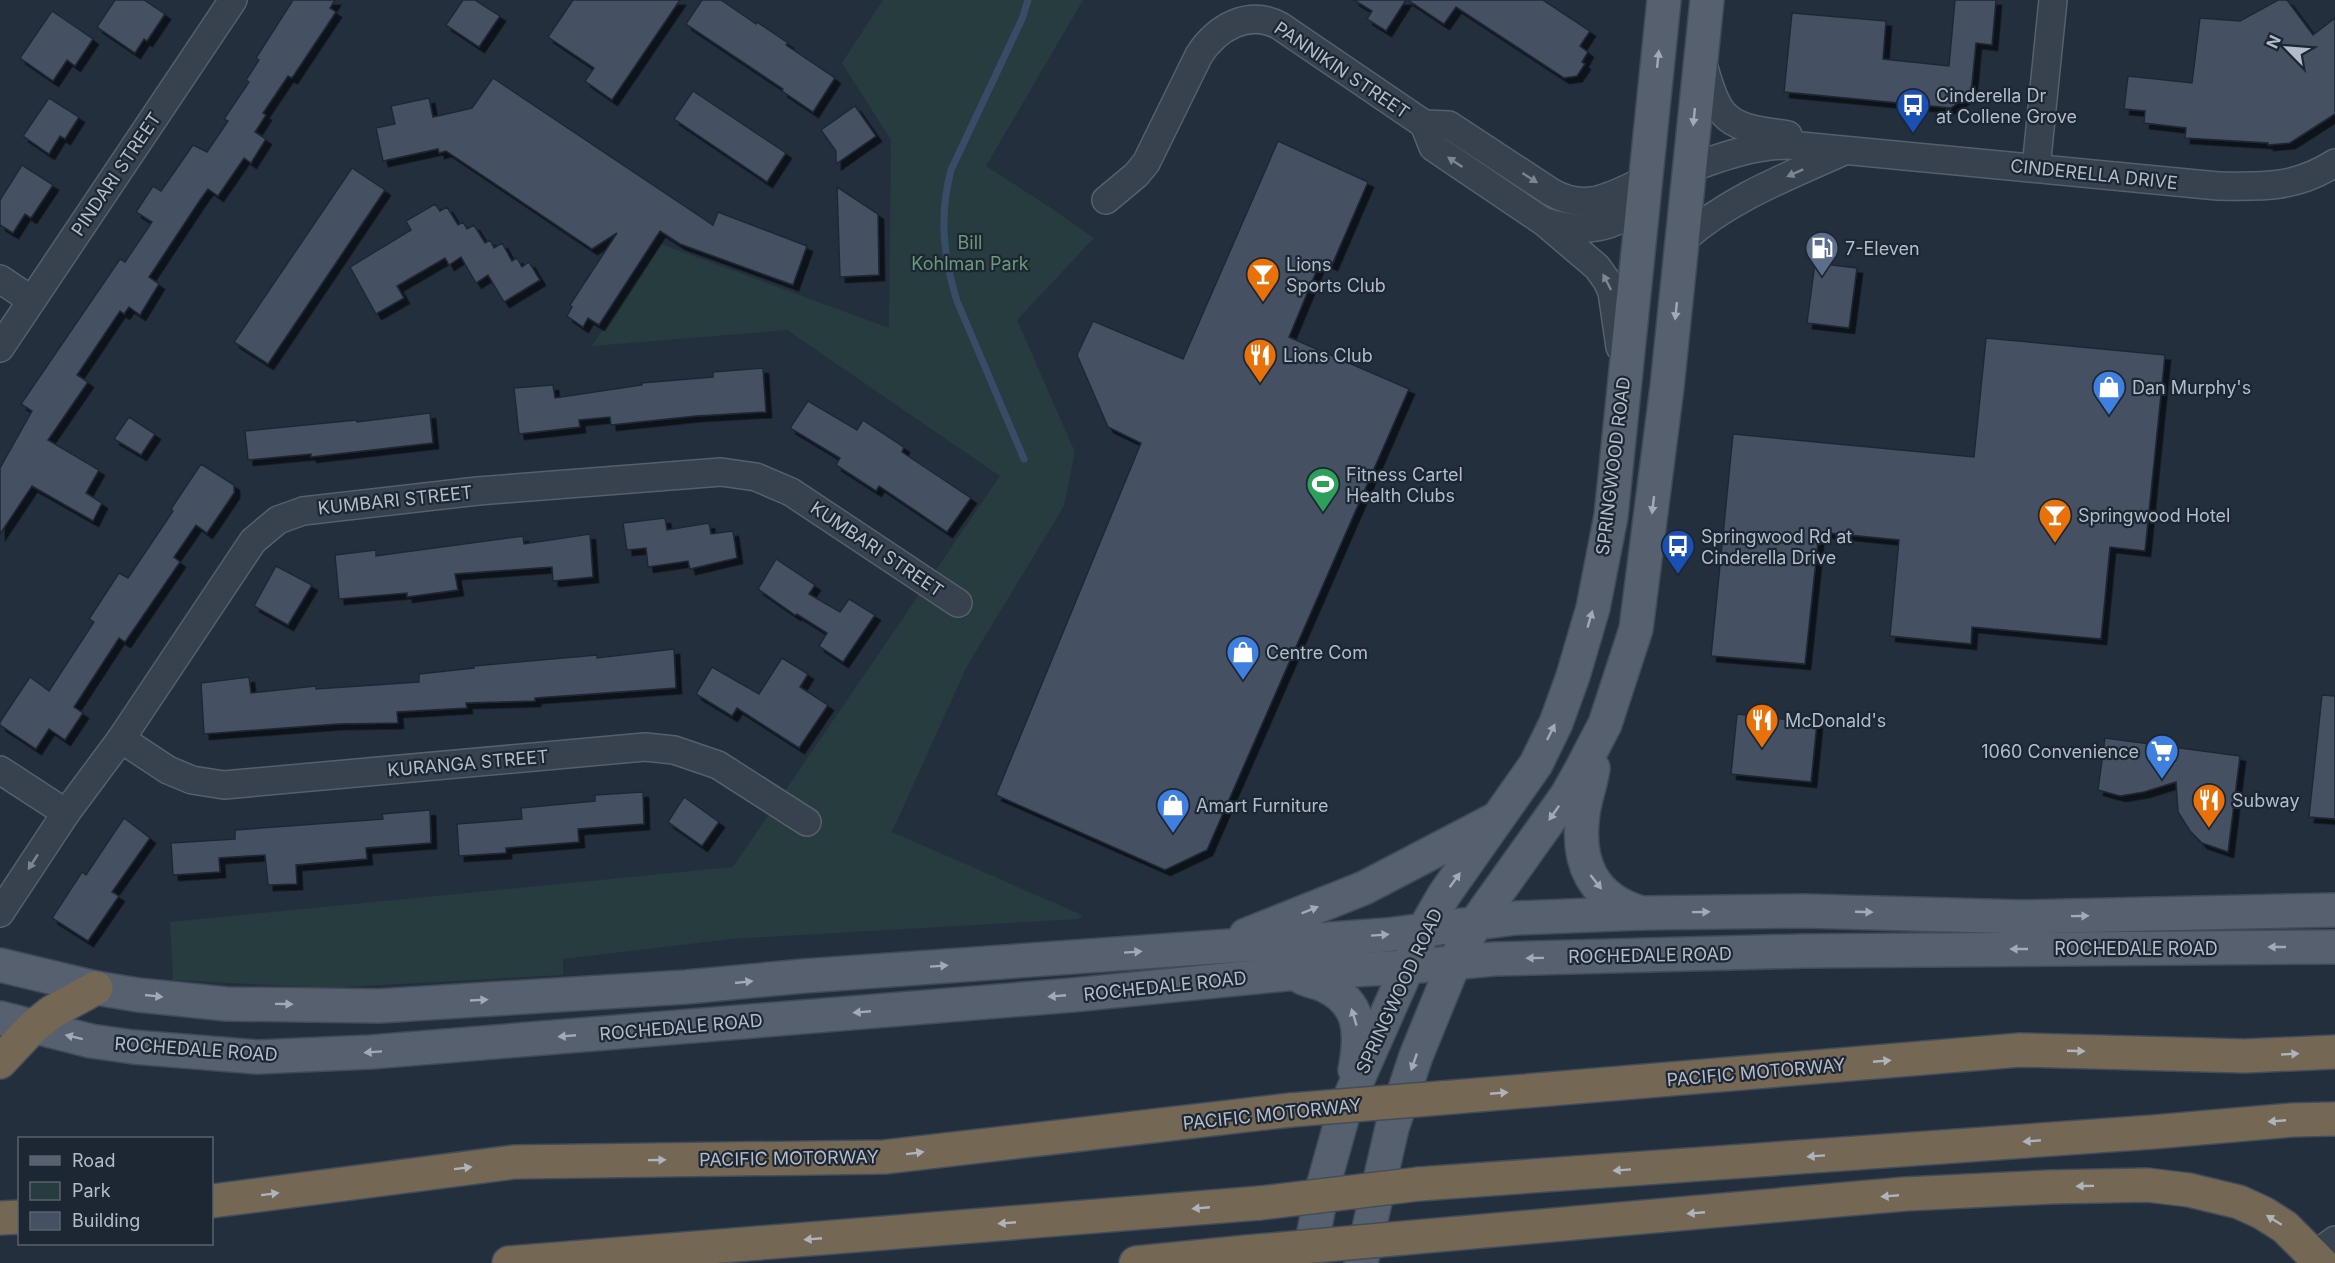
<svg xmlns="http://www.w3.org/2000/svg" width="2335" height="1263" viewBox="0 0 2335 1263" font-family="Inter,sans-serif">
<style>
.green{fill:#263c3f}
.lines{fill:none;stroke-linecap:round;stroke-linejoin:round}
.stream{stroke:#394c67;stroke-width:7}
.building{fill:#455162;stroke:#1f2835;stroke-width:1.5;filter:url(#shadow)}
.minor-casing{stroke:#565f6c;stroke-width:30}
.major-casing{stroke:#414a57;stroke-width:36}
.highway-casing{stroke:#434c59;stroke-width:36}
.minor{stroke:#38414e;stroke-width:27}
.major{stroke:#56606e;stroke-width:33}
.highway{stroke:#746855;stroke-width:33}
.highway-bridge-casing{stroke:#434c59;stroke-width:36;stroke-linecap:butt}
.highway-bridge{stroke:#746855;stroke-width:33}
.oneway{fill:#a1aab7}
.oneway2{fill:#7c8592}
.oneway3{fill:#aeb4bd}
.labels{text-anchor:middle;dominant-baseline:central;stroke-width:4.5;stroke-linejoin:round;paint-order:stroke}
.street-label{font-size:18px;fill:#b4bcc9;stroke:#1d2633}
.poi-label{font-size:18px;fill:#b4bcc9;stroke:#1d2633;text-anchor:start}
.park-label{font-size:18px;fill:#6b9a76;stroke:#1d2633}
</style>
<defs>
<filter id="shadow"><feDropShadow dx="5.5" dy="5.5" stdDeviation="0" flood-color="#0009"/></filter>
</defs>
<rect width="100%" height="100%" fill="#242f3e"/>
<polygon class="green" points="883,0 1083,0 986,166 1051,208 1094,238 1017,320 1075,452 1064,506 967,666 892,832 1082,915 1079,919 731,939 563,959 563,975 326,988 173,980 170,922 733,867 1000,476 787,330 592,346 661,244 889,328 891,140 842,63"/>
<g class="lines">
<path class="stream" d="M1024,459L957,301C943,256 939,216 951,170L1022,19L1028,0"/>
</g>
<g class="building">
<polygon points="115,0 144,0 165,14 147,41 144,39 135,53 97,27"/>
<polygon points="293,0 335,0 330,8 336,12 292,78 288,76 263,113 266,115 255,132 266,139 251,163 244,158 218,196 208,189 200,200 149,277 159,284 140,315 129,307 124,314 120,311 77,375 88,382 48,440 99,470 86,493 102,503 93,521 32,486 0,534 0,468 32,411 21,404 120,259 125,262 152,222 136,212 153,186 161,191 193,145 207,152 228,121 224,119 249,82 246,80 259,60 256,58"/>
<polygon points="463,0 475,0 500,16 479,47 446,25"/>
<polygon points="573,0 680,0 612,100 585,81 594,68 548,37"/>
<polygon points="702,0 721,0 756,24 757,22 788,43 786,45 835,78 813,112 782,91 783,89 686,24"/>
<polygon points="1354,0 1406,0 1386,31 1367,19 1372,11"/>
<polygon points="1408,0 1543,0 1590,31 1580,46 1588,52 1582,62 1585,64 1577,76 1564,78 1456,7 1444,24"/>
<polygon points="1955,0 1996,0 1992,45 1976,43 1971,93 1951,108 1784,92 1792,13 1886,21 1883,59 1949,66"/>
<polygon points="2278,0 2287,0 2313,35 2335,18 2335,114 2290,143 2268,145 2268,143 2185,138 2186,128 2144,123 2145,111 2124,109 2128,76 2192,83 2200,18 2240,21"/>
<polygon points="52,11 93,39 75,66 67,60 53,81 20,58"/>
<polygon points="493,78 713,225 718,212 807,246 793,285 680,244 660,231 599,325 588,318 583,327 567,316 572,307 570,305 617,233 592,249 446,151 439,153 438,149 383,161 376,128 395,124 391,106 429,98 433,117 472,108"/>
<polygon points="693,91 786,153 767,182 674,119"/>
<polygon points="49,98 79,117 65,139 60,136 49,154 23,136"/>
<polygon points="855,106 876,136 836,164 836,151 821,130"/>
<polygon points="1278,141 1368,182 1332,265 1321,260 1289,337 1409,389 1207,850 1165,870 996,795 1141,443 1108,427 1077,355 1093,321 1183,359"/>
<polygon points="22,165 53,185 31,218 25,214 13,233 0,225 0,200"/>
<polygon points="352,168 385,190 268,364 234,342"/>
<polygon points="837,187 878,214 879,275 840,277"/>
<polygon points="435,204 440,211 447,207 458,225 463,222 467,229 474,225 485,243 490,240 494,248 502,243 512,261 517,258 522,267 529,262 540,280 504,302 488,275 476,283 461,257 449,265 445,258 397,286 404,298 376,314 350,267 411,230 406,221"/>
<polygon points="1815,263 1857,268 1849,328 1807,323"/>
<polygon points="1986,338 2165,355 2145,551 2110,547 2101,639 1972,627 1971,644 1890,636 1899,540 1819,532 1805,664 1711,656 1733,434 1974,457"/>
<polygon points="763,368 766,412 696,416 611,425 610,417 579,420 580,427 519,434 514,388 553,385 555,398 642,385 641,383 713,377 713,372"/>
<polygon points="808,401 857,430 863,420 904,447 902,452 971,498 947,532 879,486 876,491 836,465 840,458 790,428"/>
<polygon points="430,413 433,443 311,457 311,454 248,460 245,431 357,420 357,422"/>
<polygon points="129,417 155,434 141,455 114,439"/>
<polygon points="201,464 234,485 234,493 207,533 196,525 174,557 180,562 125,642 119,638 74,707 83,713 65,740 49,729 36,749 0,725 0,722 30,677 49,691 94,622 89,619 119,573 128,578 173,511 171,509"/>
<polygon points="665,518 667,530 709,523 711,534 733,531 737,558 690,569 688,561 648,567 646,548 627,550 623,523"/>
<polygon points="590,534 593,577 553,581 552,567 455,574 458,590 407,597 407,593 339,599 335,555 376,550 376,556 523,536 524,544"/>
<polygon points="776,559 815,585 809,594 840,612 849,599 875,615 843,662 819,646 827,633 797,614 795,615 758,589"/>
<polygon points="276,566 312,585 288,625 254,606"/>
<polygon points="674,649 676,688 535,698 535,701 466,703 467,708 397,712 398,723 338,724 204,734 201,683 249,677 251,693 316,686 316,689 419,682 419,674 474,668 474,666 597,655 597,658"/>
<polygon points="782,658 808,674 800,687 828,705 799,748 737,708 732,716 696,694 712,667 759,694"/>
<polygon points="2322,695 2335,696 2335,819 2309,817"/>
<polygon points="1737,714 1817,723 1811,782 1731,774"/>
<polygon points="2105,738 2240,756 2228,852 2202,843 2190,831 2178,812 2176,782 2144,792 2120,796 2098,790"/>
<polygon points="643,792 644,824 578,829 579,842 506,848 506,853 459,856 457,824 522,819 521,808 595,801 595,795"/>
<polygon points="684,797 719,822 702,846 668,822"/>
<polygon points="430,810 431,843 366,848 367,859 296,865 297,884 268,885 265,855 219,858 220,872 173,875 171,843 235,839 235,830 383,819 382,814"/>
<polygon points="124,818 150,838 112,892 119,896 88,941 52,918 82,872 86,875"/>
</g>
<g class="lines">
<g class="minor-casing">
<g id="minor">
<path d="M1702,61C1707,77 1712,100 1723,113C1738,131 1767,131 1788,135"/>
<polyline points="1424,124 1433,147 1544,222 1597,267 1607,281 1612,292 1620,347"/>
<polyline points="2036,168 2053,0"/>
<path d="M1689,169C1722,156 1756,145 1790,145L2218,186C2263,187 2296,188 2335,163"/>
<path d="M1106,200L1136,175L1146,163L1199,55C1217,27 1249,9 1280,26L1424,124L1449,125L1551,192C1588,213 1611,195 1646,180"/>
<path d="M1545,222C1582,233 1614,231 1643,202"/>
<path d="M1684,239C1730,198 1789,176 1844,151"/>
<polyline points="0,279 31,300"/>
<polyline points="0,348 233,0"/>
<polyline points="121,739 168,770 192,780 224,785 645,747 674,750 718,765 807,822"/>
<polyline points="0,770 66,813"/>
<polyline points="0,913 66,813 121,739 253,541 278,520 303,511 478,491 721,472 756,477 791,492 958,603"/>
<polyline points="2316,1263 2323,1249 2335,1240"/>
</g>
</g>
<g class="major-casing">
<g id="major">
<path d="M1593,768C1591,783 1585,798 1583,813C1576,862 1592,899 1642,913"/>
<polyline points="1246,935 1364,888 1496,819"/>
<polyline points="0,965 96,988 138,995 226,1004 379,1006 686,987 804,976 1386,935 1516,918 1642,913 1805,911 2024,917 2335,910"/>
<path d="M1298,975C1306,981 1315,981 1324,985C1362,1003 1362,1033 1355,1070"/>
<polyline points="0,1018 91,1041 133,1047 257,1057 371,1052 1073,995 1296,973 1408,967 1494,959 1804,951 2335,947"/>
<polyline points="1308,1263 1322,1190 1343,1115 1354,1088 1424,930 1444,895 1536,764 1556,723 1573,676 1593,608 1611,516 1664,0"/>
<polyline points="1361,1263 1392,1128 1416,1056 1454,963 1475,924 1567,795 1581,770 1605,724 1636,629 1667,387 1707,0"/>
</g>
</g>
<g class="highway-casing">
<g id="highway">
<polyline points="0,1062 33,1027 52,1012 96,988"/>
<polyline points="1441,1098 2020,1050 2245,1056 2335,1052"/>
<polyline points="1419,1184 2153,1132 2292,1120 2335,1119"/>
<polyline points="212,1201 514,1162 884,1157 1291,1110"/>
<polyline points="0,1218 20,1217"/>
<polyline points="1404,1238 1905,1194 2050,1187 2147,1185 2189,1190 2239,1202 2263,1213 2285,1227 2321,1263"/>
<polyline points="509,1263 1260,1203"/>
<polyline points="1136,1263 1247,1252"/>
</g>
</g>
<use href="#minor" class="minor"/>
<use href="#major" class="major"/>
<use href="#highway" class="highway"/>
<g class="highway-bridge-casing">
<g id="highway-bridge">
<polyline points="1291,1110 1441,1098"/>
<polyline points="1260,1203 1419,1184"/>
<polyline points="1247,1252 1404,1238"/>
</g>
</g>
<use href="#highway-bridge" class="highway-bridge"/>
</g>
<defs><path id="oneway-solid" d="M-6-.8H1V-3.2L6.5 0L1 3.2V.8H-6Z" transform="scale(1.5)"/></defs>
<g class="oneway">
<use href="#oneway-solid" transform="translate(1658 59) rotate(-84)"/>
<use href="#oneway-solid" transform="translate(1694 117) rotate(96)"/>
<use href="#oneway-solid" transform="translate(1676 311) rotate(96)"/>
<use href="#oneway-solid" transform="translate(1653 505) rotate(97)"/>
<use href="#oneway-solid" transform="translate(1590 619) rotate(-74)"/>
<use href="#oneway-solid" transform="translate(1551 732) rotate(-64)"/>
<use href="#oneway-solid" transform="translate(1554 813) rotate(125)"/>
<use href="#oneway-solid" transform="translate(1455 880) rotate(-54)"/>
<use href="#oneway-solid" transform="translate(1596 882) rotate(52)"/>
<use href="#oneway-solid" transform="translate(1310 910) rotate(-22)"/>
<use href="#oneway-solid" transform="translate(1701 912) rotate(-1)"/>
<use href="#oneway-solid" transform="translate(1864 912) rotate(2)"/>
<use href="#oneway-solid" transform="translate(2080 916) rotate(-1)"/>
<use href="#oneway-solid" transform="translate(1380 935) rotate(-4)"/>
<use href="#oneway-solid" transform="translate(2277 947) rotate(180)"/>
<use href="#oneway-solid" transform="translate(2019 949) rotate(180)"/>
<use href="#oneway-solid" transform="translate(1133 952) rotate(-4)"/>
<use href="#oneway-solid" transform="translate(1535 958) rotate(179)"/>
<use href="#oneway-solid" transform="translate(939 966) rotate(-4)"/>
<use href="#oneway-solid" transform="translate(744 982) rotate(-6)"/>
<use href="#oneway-solid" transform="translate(154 996) rotate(6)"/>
<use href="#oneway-solid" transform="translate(1057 996) rotate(175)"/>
<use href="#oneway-solid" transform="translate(479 1000) rotate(-3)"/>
<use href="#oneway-solid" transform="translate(284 1004) rotate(1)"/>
<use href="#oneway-solid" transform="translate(862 1012) rotate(175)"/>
<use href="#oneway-solid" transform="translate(1354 1017) rotate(-107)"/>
<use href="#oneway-solid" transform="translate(567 1036) rotate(175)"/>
<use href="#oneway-solid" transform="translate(74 1037) rotate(-166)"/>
<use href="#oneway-solid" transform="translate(373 1052) rotate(176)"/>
<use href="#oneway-solid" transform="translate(1414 1062) rotate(109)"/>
</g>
<g class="oneway2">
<use href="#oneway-solid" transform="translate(1455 162) rotate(-146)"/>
<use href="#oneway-solid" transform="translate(1795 173) rotate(156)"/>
<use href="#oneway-solid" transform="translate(1530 178) rotate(33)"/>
<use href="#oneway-solid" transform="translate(1607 282) rotate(-117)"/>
<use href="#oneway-solid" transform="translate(33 862) rotate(123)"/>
</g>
<g class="oneway3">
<use href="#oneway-solid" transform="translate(2076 1051) rotate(2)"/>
<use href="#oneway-solid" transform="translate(2290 1054) rotate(-3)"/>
<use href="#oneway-solid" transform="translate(1882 1061) rotate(-5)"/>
<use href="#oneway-solid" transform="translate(1499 1093) rotate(-5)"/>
<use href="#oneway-solid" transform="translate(2277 1121) rotate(175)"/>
<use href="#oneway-solid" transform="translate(2032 1141) rotate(176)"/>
<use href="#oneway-solid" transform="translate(915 1153) rotate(-7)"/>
<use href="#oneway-solid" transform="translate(1816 1156) rotate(176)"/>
<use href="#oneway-solid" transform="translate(657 1160) rotate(-1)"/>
<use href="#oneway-solid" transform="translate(463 1168) rotate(-7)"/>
<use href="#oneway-solid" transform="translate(1622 1170) rotate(176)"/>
<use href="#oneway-solid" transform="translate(2085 1186) rotate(179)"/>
<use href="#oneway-solid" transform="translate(270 1194) rotate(-7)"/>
<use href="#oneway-solid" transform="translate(1890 1196) rotate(175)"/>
<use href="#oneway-solid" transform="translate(1201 1208) rotate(175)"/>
<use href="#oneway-solid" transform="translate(1696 1213) rotate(175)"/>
<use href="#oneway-solid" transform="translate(2274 1220) rotate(-148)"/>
<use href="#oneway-solid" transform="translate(1007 1223) rotate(175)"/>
<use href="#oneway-solid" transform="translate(813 1239) rotate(175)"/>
</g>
<defs>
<g id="bus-pin" transform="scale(1.725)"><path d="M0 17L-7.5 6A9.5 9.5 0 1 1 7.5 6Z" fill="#1a4fb4" stroke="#1d2633"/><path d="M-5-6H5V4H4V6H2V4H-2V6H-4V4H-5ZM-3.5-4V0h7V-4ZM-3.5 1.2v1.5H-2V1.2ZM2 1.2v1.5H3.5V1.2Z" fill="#fff"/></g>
<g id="fuel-pin" transform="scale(1.725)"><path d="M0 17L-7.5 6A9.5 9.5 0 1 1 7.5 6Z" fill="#5c6f8a" stroke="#1d2633"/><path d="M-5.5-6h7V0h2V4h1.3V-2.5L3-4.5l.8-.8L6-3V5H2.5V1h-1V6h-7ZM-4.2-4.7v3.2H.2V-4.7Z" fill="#fff"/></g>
<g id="bar-pin" transform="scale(1.725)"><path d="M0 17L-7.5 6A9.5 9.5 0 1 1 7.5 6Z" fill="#e8710a" stroke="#1d2633"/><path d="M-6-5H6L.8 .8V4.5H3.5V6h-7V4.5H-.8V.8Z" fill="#fff"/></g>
<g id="restaurant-pin" transform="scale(1.725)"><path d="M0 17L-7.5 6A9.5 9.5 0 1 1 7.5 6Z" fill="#e8710a" stroke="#1d2633"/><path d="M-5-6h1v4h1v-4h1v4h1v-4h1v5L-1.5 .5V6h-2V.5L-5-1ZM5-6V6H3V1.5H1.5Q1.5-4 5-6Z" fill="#fff"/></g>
<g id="shop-pin" transform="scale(1.725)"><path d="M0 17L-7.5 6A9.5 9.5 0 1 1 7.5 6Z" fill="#3f7fe0" stroke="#1d2633"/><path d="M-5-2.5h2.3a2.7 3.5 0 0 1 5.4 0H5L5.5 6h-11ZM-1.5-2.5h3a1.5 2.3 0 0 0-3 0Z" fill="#fff"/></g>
<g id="stadium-pin" transform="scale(1.725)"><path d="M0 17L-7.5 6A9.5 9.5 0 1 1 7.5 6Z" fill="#2e9e5b" stroke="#1d2633"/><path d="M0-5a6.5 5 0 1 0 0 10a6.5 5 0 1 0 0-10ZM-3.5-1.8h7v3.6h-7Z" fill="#fff"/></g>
<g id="supermarket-pin" transform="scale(1.725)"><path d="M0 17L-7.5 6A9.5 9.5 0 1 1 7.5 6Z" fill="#3f7fe0" stroke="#1d2633"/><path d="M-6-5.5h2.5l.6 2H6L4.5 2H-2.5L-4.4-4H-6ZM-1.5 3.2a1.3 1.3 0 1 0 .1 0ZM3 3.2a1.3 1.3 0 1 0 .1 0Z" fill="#fff"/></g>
</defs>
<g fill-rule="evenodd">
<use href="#bus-pin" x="1913" y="105"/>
<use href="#fuel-pin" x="1822" y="248"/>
<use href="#bar-pin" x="1263" y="274"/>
<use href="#restaurant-pin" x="1260" y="355"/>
<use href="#shop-pin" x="2109" y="387"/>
<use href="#stadium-pin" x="1323" y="484"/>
<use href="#bar-pin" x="2055" y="515"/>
<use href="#bus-pin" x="1678" y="546"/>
<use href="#shop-pin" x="1243" y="652"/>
<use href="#restaurant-pin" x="1762" y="720"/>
<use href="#supermarket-pin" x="2162" y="751"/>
<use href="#restaurant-pin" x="2209" y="800"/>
<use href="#shop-pin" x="1173" y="805"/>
</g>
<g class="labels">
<g class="street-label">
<text transform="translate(1342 70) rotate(34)">PANNIKIN STREET</text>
<text transform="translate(116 174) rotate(-56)">PINDARI STREET</text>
<text transform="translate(2094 174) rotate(6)">CINDERELLA DRIVE</text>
<text transform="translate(1613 466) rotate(-83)">SPRINGWOOD ROAD</text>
<text transform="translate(395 500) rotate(-6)">KUMBARI STREET</text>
<text transform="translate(877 549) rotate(34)">KUMBARI STREET</text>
<text transform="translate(468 763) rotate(-5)">KURANGA STREET</text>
<text x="2136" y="948">ROCHEDALE ROAD</text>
<text transform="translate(1650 955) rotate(-1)">ROCHEDALE ROAD</text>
<text transform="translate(1165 986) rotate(-6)">ROCHEDALE ROAD</text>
<text transform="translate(1399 991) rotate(-65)">SPRINGWOOD ROAD</text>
<text transform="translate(681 1027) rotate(-5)">ROCHEDALE ROAD</text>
<text transform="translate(196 1049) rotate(4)">ROCHEDALE ROAD</text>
<text transform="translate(1756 1072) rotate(-5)">PACIFIC MOTORWAY</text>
<text transform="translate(1272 1114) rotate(-6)">PACIFIC MOTORWAY</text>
<text transform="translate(789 1158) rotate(-1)">PACIFIC MOTORWAY</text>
</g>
<g class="poi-label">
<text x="1936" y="95">Cinderella Dr<tspan x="1936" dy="21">at Collene Grove</tspan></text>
<text x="1845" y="248">7-Eleven</text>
<text x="1286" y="264">Lions<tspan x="1286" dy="21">Sports Club</tspan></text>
<text x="1283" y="355">Lions Club</text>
<text x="2132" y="387">Dan Murphy's</text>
<text x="1346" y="474">Fitness Cartel<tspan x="1346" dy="21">Health Clubs</tspan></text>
<text x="2078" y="515">Springwood Hotel</text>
<text x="1701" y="536">Springwood Rd at<tspan x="1701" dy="21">Cinderella Drive</tspan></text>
<text x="1266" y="652">Centre Com</text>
<text x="1785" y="720">McDonald's</text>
<text x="2139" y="751" text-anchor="end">1060 Convenience</text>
<text x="2232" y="800">Subway</text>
<text x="1196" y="805">Amart Furniture</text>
</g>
<g class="park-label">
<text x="970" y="242">Bill<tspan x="970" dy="21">Kohlman Park</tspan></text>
</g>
</g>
<rect x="18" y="1137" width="195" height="108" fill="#1d2633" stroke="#59626f" stroke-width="1.5"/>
<rect x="30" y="1156" width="30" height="9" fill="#56606e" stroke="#59626f" stroke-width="1.5"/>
<text x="72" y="1167" font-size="18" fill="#b4bcc9">Road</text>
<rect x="30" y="1182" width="30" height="18" fill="#263c3f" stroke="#59626f" stroke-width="1.5"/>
<text x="72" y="1197" font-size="18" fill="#b4bcc9">Park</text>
<rect x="30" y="1212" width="30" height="18" fill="#455162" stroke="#59626f" stroke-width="1.5"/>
<text x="72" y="1227" font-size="18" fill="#b4bcc9">Building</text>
<g transform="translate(2287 48) rotate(295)" stroke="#1d2633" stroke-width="4.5" paint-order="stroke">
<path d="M0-4.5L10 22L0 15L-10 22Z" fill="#b4bcc9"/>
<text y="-9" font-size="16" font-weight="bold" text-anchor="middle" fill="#b4bcc9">N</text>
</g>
</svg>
